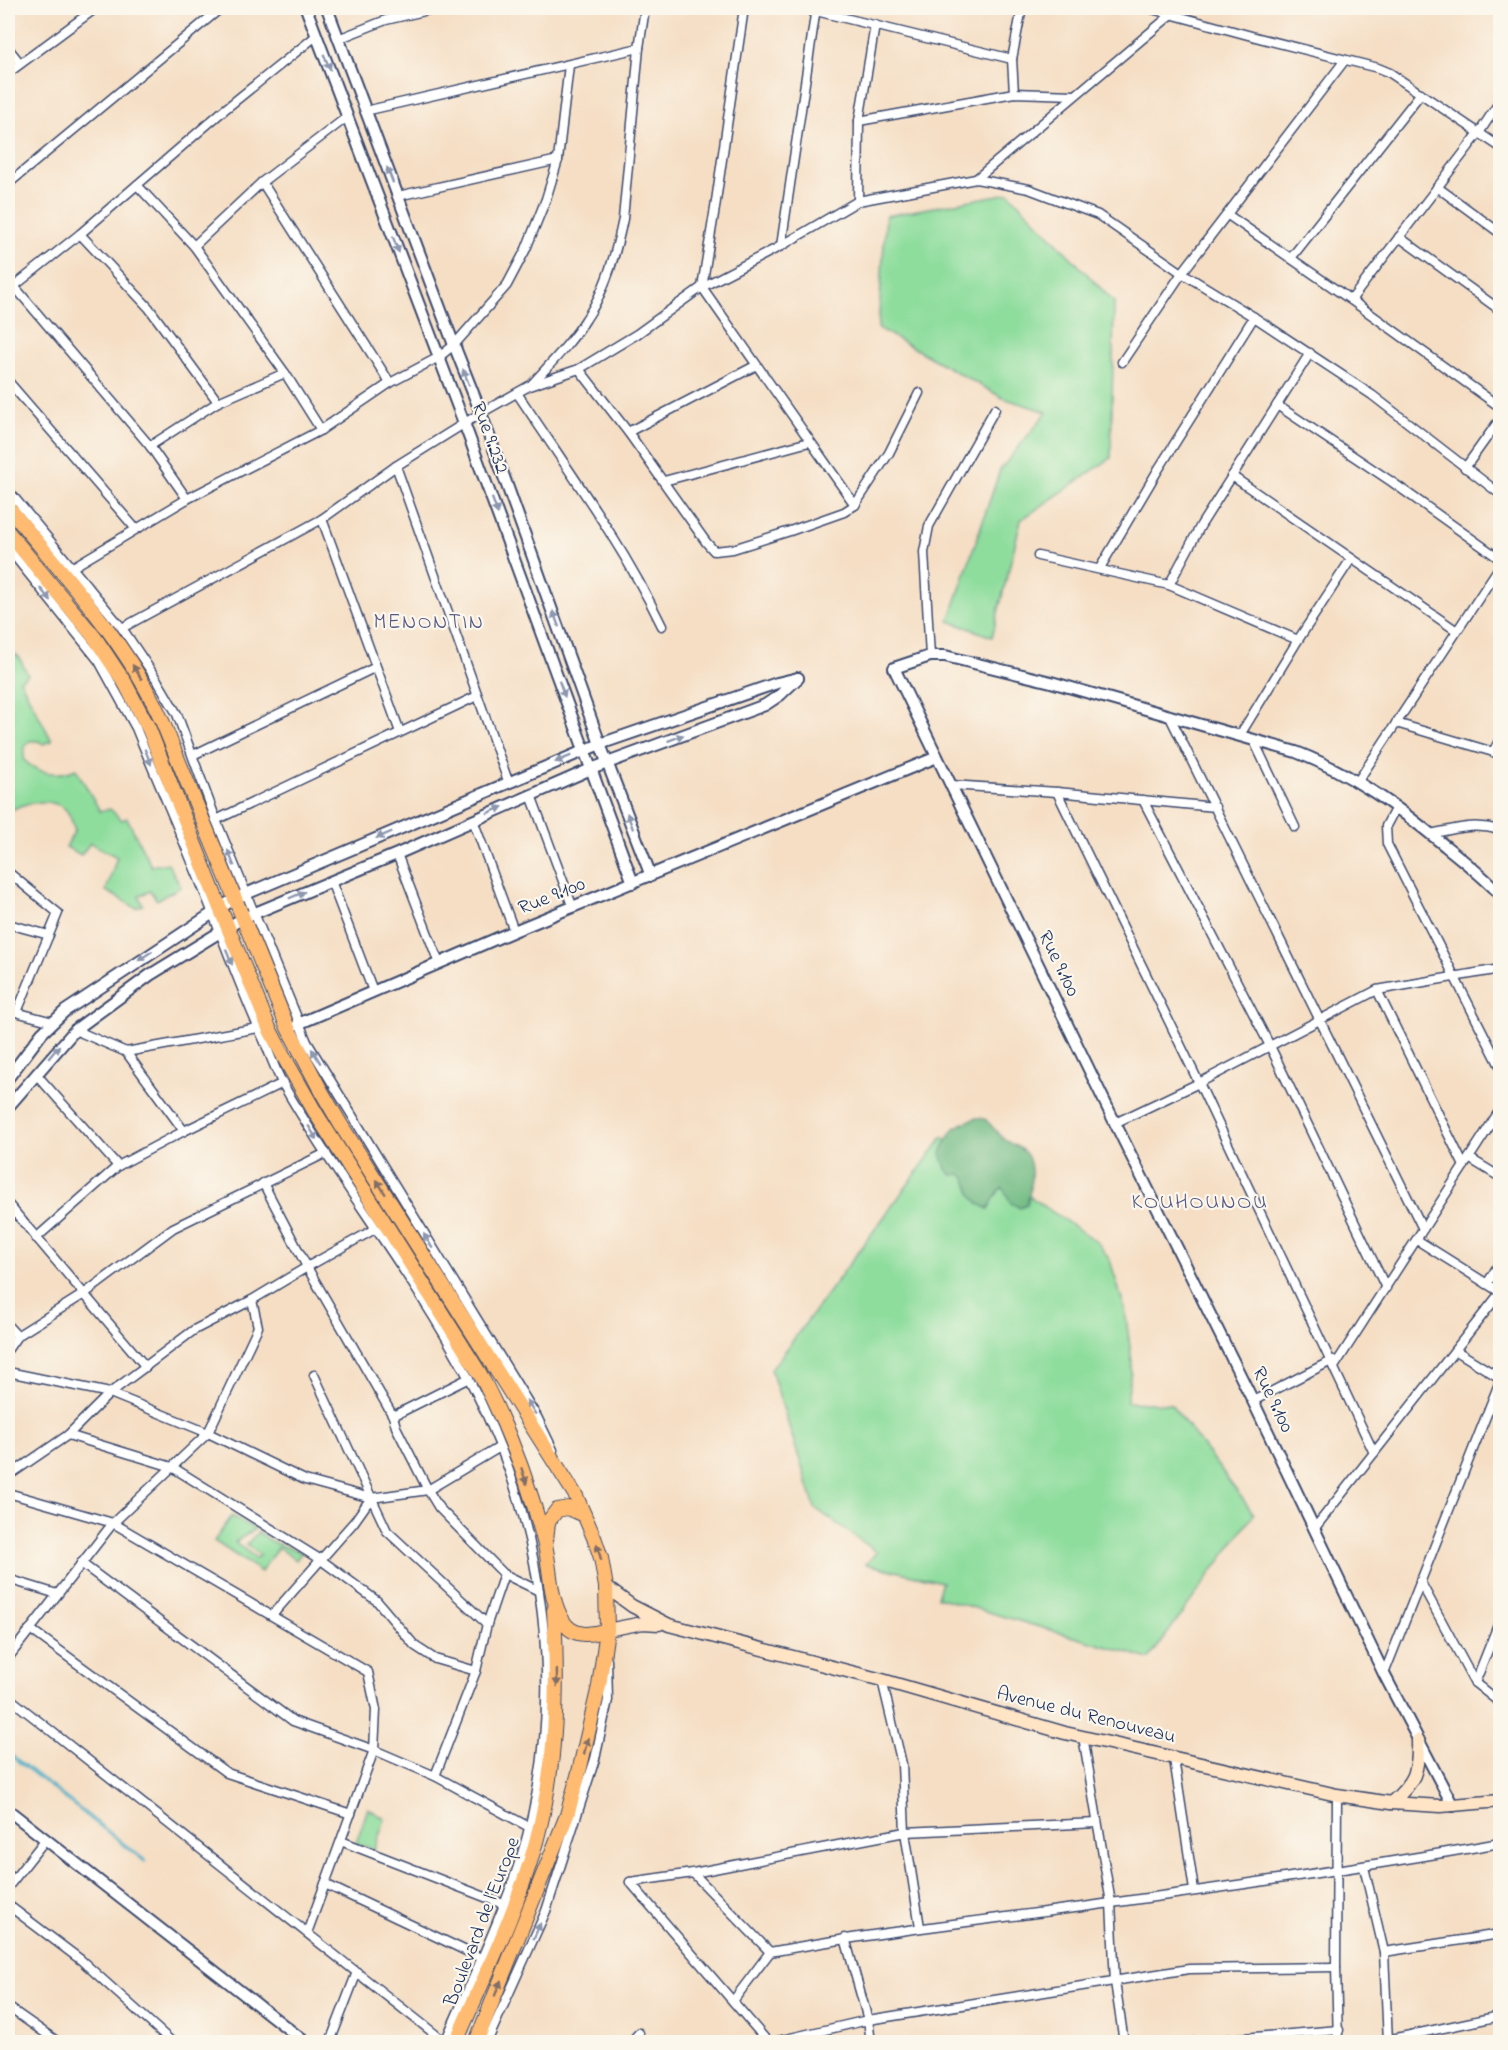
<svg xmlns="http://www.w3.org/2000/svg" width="1508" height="2050" viewBox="0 0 1508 2050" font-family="'Indie Flower',sans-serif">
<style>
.green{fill:#8edd9d;stroke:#54867e;stroke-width:1.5}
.forest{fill:#72bc84;stroke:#467671;stroke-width:1.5}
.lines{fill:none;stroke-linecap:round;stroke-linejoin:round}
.stream{stroke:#45adc5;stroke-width:3}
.minor-casing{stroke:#3c496d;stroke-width:11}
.tertiary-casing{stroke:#3c496d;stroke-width:14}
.secondary-casing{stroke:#3c496d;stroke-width:15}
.trunk-casing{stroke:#3c496d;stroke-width:16}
.minor{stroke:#fff;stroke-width:8}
.tertiary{stroke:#fff;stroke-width:10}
.secondary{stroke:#ffe4c6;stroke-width:12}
.trunk{stroke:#febb71;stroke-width:14}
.oneway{fill:#8d97ae}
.oneway2{fill:#816e67}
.labels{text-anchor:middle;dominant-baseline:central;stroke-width:4.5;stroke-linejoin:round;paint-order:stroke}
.street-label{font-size:20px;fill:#1b2f5e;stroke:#fbf7ec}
.neighbourhood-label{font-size:21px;letter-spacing:1.5px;fill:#585984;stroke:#fbf7ec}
.quarter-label{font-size:22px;letter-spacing:1.5px;fill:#585984;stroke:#fbf7ec}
</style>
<rect width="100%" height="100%" fill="#fbf7ec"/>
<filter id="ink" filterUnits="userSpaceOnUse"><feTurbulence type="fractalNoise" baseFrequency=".0167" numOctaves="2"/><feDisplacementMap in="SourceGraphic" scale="12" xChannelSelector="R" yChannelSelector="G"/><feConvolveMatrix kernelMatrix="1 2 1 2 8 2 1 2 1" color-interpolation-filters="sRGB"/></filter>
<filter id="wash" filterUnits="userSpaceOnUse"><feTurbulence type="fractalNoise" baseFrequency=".008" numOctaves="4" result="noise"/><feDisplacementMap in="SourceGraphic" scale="24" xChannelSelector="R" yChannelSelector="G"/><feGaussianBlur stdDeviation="1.35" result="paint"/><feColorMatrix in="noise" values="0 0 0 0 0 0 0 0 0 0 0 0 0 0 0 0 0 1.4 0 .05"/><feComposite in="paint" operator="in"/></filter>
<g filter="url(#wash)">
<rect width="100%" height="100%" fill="#f5dec4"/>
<g class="green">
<polygon points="1009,193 1114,302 1111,458 1021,520 992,637 949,621 1000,470 1047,412 1003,398 878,328 886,216"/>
<path d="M8,649L19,657L28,675L20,680L52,741L43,744L38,741H30L24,748V760C38,774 58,777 76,769L100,811L110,809L122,820L127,818L151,866L168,863L181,887L157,900L150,891L139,896L143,905L136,908L106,891L117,857L90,843L81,855L66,847L75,830C72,823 70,812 64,808C48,797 22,803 8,812Z"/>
<polygon points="943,1137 1098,1243 1110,1260 1125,1310 1132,1362 1127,1402 1171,1404 1254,1514 1149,1659 937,1597 942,1582 866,1564 877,1552 815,1508 771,1370"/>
<polygon points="232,1516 255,1529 235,1542 256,1558 260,1555 246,1545 258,1532 270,1541 302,1552 296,1560 278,1547 261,1572 214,1541"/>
<polygon points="368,1808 385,1819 374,1850 356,1843"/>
</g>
<path class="forest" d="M976,1118L985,1119C992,1126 998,1134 1005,1140C1013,1146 1023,1147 1028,1157C1034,1170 1030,1192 1027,1205L1020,1208L1011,1203L1003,1188L999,1190L988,1209C963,1196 974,1184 961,1174L952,1175L946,1169L941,1153C951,1129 951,1127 976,1118Z"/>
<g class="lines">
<polyline class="stream" points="8,1753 145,1861"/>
</g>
</g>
<g filter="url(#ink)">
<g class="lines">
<g class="minor-casing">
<g id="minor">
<polyline points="744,8 715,208 702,287 855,505"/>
<polyline points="1148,8 1259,38 1378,68 1390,73 1500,147"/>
<polyline points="816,11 1012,59"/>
<polyline points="338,39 386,20 437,8"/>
<polyline points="8,48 20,63"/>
<polyline points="8,73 96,8"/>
<polyline points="1014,93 1012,59 1022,8"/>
<polyline points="365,111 639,48"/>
<polyline points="859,121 1014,93 1074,95"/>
<polyline points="976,179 1172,14"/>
<polyline points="262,182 390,383"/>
<polyline points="8,184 221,8"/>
<polyline points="137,185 194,246 285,373 321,430"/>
<polyline points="1437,187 1500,233"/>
<polyline points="398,196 558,160"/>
<polyline points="858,201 859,121 875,25"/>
<polyline points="1228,215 1351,300 1500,407"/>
<polyline points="80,234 149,308 218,402"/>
<polyline points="1399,237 1500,310"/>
<polyline points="194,246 262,182 347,117"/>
<polyline points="781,246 816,8"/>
<polyline points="1291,258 1421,93"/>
<polyline points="8,279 150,446 187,499"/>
<polyline points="8,291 80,234 224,110 316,36"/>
<polyline points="1351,300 1479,133 1500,101"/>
<polyline points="1122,362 1182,273 1345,60"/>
<polyline points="579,369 628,432 706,542 714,551 733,549 790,531 844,512 855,505 889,453 919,393"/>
<polyline points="8,381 135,528"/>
<path d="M532,384C551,363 571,343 586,319C606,290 616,253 623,219L639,48L645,8"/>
<path d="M517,393C568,470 622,543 662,626"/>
<polyline points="1277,405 1392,482 1500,559"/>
<polyline points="628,432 755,366"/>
<polyline points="150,446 218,402 285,373"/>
<polyline points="396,466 508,781"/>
<polyline points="1465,468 1500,419"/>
<polyline points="1232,476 1457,631"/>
<polyline points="664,481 809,442"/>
<polyline points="8,490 122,628 157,680 177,714 216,820 307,1042 537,1417 553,1450"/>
<polyline points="322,519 400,732"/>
<path d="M8,548L99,661L136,728C161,790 189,852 213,914C229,956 245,999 264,1040C270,1055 276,1072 284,1086C341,1186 415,1276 468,1377C545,1522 570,1698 521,1857C501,1920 471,1981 445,2042"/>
<polyline points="1038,556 1169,585 1298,640"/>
<polyline points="73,567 187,499 321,430 390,383 439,357 454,345 507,285 526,249 546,199 558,160 569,65"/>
<polyline points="1100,568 1158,470 1254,317"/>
<polyline points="1169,585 1201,525 1310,353"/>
<polyline points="122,628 322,519 396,466 481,413 529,386 579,369 637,334 702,287 781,246 858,201 976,179 1029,189 1098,215 1182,273 1254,317 1372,395 1500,494"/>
<polyline points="930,656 924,552 929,526 995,409"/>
<polyline points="1169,715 1423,1229"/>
<polyline points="1396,723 1500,754"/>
<polyline points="1240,735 1298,640 1351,559"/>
<polyline points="1253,739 1295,827"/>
<polyline points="1493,752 1500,739"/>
<polyline points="193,755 376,667"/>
<polyline points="1358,781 1500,566"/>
<polyline points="951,785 1057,792 1215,807"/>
<polyline points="1057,792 1199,1083 1374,1453"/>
<polyline points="531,795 573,908"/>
<polyline points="1143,800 1270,1046 1386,1288"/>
<polyline points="1396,807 1386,826 1387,844 1500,1066"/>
<polyline points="216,820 477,696"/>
<polyline points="473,820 514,931"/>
<path d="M1431,834C1457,828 1474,823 1500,830"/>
<polyline points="397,854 439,963"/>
<polyline points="8,872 58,913 17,1012"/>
<polyline points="331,881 373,991"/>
<polyline points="8,924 49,935"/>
<polyline points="1377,990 1464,1166"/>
<polyline points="8,1010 53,1022"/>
<polyline points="75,1030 126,1052 258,1028"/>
<polyline points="126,1052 184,1131"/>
<polyline points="36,1074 118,1166"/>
<polyline points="1115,1123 1199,1083 1377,990 1500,969"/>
<polyline points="1469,1158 1500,1177"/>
<polyline points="263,1183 307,1267 393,1416 396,1427 428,1490 439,1508 504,1574 539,1591"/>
<polyline points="8,1204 146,1367"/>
<polyline points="36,1238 118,1166 184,1131 283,1083"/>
<polyline points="1417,1240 1500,1292"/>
<polyline points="1487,1284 1500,1262"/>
<polyline points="8,1326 17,1336"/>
<polyline points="8,1349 17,1336 84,1294 173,1228 326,1153"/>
<polyline points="1455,1350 1500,1378"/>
<polyline points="1334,1367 1500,1110"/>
<polyline points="8,1372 110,1393 208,1433 305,1480 371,1498 428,1490 500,1447"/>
<polyline points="314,1375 387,1531 487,1624"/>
<polyline points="1253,1401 1333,1360"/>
<polyline points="393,1416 469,1378"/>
<polyline points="68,1435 172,1467 321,1560 377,1601 415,1646 435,1659 476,1671"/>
<polyline points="8,1476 68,1435 110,1393 194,1330 252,1300 307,1267 375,1229"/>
<polyline points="8,1493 113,1523 368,1672 376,1710 374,1750 307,1933"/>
<polyline points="1314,1529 1500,1293"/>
<polyline points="81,1563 293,1721 374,1750 435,1776 529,1827"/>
<polyline points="8,1579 57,1594"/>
<polyline points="1420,1581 1475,1683 1500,1703"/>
<polyline points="272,1615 354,1522 371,1498"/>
<polyline points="30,1629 227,1773 351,1814"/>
<polyline points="8,1658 113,1523 208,1433 258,1327 252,1300"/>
<polyline points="1384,1674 1500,1381"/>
<polyline points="882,1680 902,1764 905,1832 920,1927"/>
<polyline points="1475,1683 1500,1620"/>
<polyline points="8,1697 445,2042"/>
<polyline points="1083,1736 1111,1903 1115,1982 1124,2042"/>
<polyline points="1174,1759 1194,1890"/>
<polyline points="435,1776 476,1671 487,1624 504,1574"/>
<polyline points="1337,1795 1336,1967 1338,2042"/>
<polyline points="341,1841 503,1904"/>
<polyline points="1364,1867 1384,1952 1388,2042"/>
<polyline points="693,1873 770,1952"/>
<polyline points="630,1882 693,1873 905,1832 1097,1823"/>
<polyline points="630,1882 768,2042"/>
<polyline points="325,1884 481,1958"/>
<polyline points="8,1887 45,1840"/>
<polyline points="8,1905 81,1960 172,2042"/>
<polyline points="845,1938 868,2020 871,2042"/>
<polyline points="1384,1952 1500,1934"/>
<path d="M733,2001L770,1952C883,1931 997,1919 1111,1903C1241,1885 1371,1866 1500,1843"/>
<polyline points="8,2007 58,2042"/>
<polyline points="1387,2040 1500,2016"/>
<polyline points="330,2042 357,1972"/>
<polyline points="487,2042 546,1911 595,1759 608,1700 607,1660"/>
<polyline points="631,2042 639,2033"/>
<polyline points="773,2042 868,2020 1189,1969 1336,1967"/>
<polyline points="1194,2042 1339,2030"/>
</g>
</g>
<g class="tertiary-casing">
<g id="tertiary">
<polyline points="306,8 464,423 633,883"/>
<polyline points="327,8 454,345 481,413 600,744 651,876"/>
<polyline points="298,1024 514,931 937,757"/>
<polyline points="8,1078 42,1033 65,1011 234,899 600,744 777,683 798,678"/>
<polyline points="8,1107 75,1030 150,975 243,918 397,854 591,769 765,705 780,695 798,678"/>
<path d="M1453,1806L1384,1674L1253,1401L1115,1123L894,668L930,656H945L1051,682L1296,752C1353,774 1397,806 1444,845C1464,861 1483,876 1500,894"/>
<polyline points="8,1810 305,2042"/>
</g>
</g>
<g class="secondary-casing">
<g id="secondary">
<polyline points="606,1587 632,1606 669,1625 882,1680 1065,1733 1337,1795 1391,1803 1441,1806 1500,1801"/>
<polyline points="607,1630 643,1623 659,1624"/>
<path d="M1391,1803C1415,1782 1419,1772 1418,1740"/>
</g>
</g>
<g class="trunk-casing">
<g id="trunk">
<path d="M8,507C64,576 127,641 163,723L288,1028L320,1089L341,1125L576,1496L595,1540L601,1558L606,1587L607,1630L599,1686L578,1776L567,1815L476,2042"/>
<path d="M8,532L95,638L125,683L149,729L220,908L269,1028L285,1059L315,1112L480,1374C509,1429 530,1485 545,1545C551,1570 549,1598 563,1621C573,1638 591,1635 607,1630"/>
<polyline points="546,1541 548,1522 557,1510 568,1508 584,1515"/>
<path d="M456,2042C484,1977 517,1911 536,1842C557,1765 558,1690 554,1610"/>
</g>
</g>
<use href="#minor" class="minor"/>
<use href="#tertiary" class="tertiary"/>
<use href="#secondary" class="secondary"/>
<use href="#trunk" class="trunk"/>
</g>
<defs><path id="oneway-solid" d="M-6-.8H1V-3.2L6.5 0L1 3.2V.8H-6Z" transform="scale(1.5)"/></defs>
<g class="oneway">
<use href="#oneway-solid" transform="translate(327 62) rotate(67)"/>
<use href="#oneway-solid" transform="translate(390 175) rotate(-111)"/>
<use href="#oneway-solid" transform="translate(396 245) rotate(69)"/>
<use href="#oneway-solid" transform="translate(466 377) rotate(-112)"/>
<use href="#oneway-solid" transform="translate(495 506) rotate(70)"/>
<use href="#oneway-solid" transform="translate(45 594) rotate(51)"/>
<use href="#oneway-solid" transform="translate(556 619) rotate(-110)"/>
<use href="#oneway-solid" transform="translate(562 689) rotate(70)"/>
<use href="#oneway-solid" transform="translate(676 738) rotate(-20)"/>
<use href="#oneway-solid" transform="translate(148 757) rotate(68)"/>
<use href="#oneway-solid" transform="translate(563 759) rotate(158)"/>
<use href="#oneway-solid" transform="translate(495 810) rotate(-23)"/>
<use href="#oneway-solid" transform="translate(630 821) rotate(-110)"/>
<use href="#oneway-solid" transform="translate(384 835) rotate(157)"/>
<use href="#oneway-solid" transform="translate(231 858) rotate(-112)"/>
<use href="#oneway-solid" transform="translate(297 895) rotate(-23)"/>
<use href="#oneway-solid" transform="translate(145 956) rotate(147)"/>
<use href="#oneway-solid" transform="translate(229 957) rotate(68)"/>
<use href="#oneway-solid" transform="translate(54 1052) rotate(-50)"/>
<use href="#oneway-solid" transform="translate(316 1056) rotate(-121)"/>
<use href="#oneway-solid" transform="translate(313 1133) rotate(58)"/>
<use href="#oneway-solid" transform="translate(428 1241) rotate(-121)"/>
<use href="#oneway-solid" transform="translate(531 1407) rotate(-122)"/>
<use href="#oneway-solid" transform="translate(537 1931) rotate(-66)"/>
</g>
<g class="oneway2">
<use href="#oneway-solid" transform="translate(137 672) rotate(-122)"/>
<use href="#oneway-solid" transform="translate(381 1187) rotate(-122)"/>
<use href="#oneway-solid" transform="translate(524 1476) rotate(72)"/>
<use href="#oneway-solid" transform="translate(599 1552) rotate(-105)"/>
<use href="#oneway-solid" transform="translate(557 1678) rotate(89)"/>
<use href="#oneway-solid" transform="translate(586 1746) rotate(-76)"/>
<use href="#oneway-solid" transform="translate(498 1988) rotate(-68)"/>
</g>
</g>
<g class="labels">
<g class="street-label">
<text transform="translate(489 438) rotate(70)">Rue 9.232</text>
<text transform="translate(552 897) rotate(-22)">Rue 9.100</text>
<text transform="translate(1058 964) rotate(64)">Rue 9.100</text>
<text transform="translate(1272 1400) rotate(64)">Rue 9.100</text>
<text transform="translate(1086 1716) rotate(14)">Avenue du Renouveau</text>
<text transform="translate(483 1922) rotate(-69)">Boulevard de l’Europe</text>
</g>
<g class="neighbourhood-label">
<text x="429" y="623">MENONTIN</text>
</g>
<g class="quarter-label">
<text x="1200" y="1203">KOUHOUNOU</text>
</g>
</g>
<rect width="1508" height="2050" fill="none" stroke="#fbf7ec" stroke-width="30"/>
</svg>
